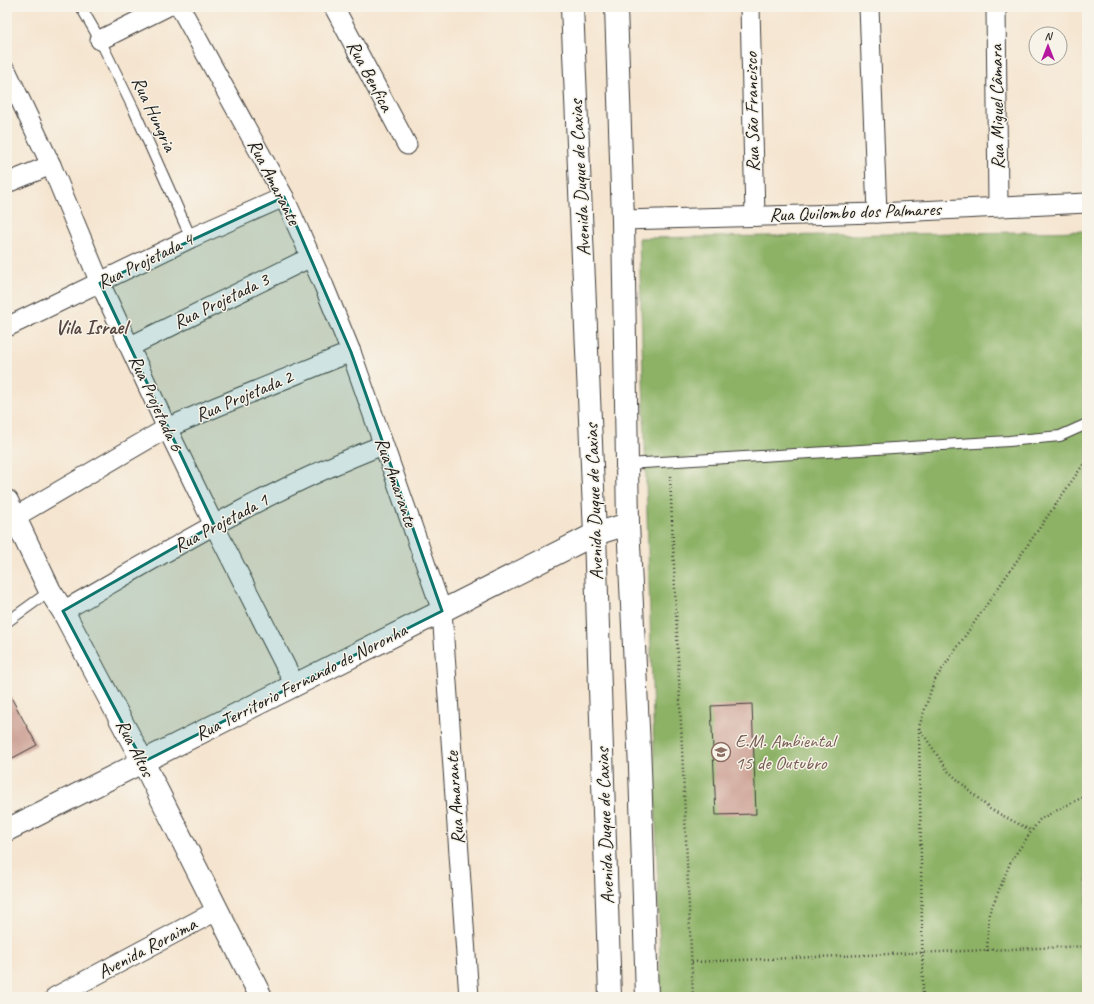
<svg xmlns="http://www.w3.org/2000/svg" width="1094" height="1004" viewBox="0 0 1094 1004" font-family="Caveat,sans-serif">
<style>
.forest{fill:#8db266;stroke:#546741}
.building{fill:#c8978b}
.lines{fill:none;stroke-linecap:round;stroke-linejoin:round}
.service-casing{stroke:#3d3a37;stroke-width:12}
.minor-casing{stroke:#3d3a37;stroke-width:21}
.tertiary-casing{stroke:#3d3a37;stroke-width:24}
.primary-casing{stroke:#3d3a37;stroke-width:24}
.path{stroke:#3d3a37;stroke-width:2.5;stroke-dasharray:1 3;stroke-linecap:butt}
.service{stroke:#fff;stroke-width:10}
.minor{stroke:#fff;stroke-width:19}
.tertiary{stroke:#fff;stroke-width:22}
.primary{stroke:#fff;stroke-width:22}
.marked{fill:#0f766e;fill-opacity:0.2;stroke:#0f766e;stroke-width:3;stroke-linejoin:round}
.labels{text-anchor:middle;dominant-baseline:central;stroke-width:3;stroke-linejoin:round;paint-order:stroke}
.street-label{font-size:19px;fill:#1c1c1c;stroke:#f7f3e8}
.education-label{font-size:19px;fill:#785e54;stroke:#f7f3e8;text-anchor:start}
.neighbourhood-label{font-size:20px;font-weight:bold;fill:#584743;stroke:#f7f3e8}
</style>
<rect width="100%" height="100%" fill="#f7f3e8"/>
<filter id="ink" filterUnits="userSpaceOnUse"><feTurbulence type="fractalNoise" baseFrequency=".025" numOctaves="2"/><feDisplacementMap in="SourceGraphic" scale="8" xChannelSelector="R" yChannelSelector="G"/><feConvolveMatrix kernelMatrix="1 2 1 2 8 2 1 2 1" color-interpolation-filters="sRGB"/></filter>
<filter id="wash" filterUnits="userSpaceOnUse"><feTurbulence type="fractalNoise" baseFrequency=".012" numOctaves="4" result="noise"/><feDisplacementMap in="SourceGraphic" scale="16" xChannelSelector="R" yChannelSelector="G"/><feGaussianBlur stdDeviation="0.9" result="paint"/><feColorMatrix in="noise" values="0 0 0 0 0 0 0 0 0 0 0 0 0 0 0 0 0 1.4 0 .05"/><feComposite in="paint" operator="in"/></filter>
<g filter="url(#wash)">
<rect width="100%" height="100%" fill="#f5e5d0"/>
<polygon class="forest" points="1087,231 1087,997 661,997 639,238"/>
<g id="blocks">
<g class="building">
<polygon points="7,690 37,745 7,761"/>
<polygon points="752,704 756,814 716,815 711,706"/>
</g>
</g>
</g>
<g filter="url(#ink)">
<use href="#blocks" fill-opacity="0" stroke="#3d3a37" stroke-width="1"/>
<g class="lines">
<g class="service-casing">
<g id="service">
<polyline points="81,7 100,40 134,110 191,238"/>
<polyline points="627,464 1009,441 1060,436 1087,424"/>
<polyline points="7,622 50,591"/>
</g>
</g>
<g class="minor-casing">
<g id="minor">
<polyline points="180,7 284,197 324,286 351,352 442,611 469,997"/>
<polyline points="334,7 407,145"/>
<polyline points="750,7 755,216"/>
<polyline points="869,7 877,213"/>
<polyline points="996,7 998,206"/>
<polyline points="100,40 166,7"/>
<polyline points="7,72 51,165 100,283 167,428 214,525 295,685"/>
<polyline points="7,183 51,165"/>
<polyline points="623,220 877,213 1087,203"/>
<polyline points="7,327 191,238 284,197"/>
<polyline points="131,346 311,257"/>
<polyline points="15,517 167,428 216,407 351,352"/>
<path d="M63,611C168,551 271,488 383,445"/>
<polyline points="55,997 218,910"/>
</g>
</g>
<g class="tertiary-casing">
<g id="tertiary">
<polyline points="7,501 50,591 63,611 143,762 261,997"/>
<polyline points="7,830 595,534 628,524"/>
</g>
</g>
<g class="primary-casing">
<g id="primary">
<polyline points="572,7 595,534 610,997"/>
<polyline points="616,7 623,220 628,524 640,768 647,997"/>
</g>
</g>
<g class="path">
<polyline points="670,476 693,997"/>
<polyline points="919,728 948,771 990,809 1032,831"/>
<polyline points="987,951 989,914 1011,861 1040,819 1087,795"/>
<polyline points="692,962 1087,946"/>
<polyline points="923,997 919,727 934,681 1087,459"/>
</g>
<use href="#service" class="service"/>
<use href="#minor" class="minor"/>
<use href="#tertiary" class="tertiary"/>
<use href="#primary" class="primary"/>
</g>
</g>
<path class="marked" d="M284,197L351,352L442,611L143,762L63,611L214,525L100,283Z"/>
<defs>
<g id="school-ring" transform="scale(1)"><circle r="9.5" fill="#f7f3e8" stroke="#8d6e63" stroke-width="1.5"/><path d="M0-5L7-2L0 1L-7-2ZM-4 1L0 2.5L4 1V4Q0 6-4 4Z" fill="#8d6e63"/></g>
</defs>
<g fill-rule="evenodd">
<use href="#school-ring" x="721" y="752"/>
</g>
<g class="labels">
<g class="street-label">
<text transform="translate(370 76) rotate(62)">Rua Benfica</text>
<text transform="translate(997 107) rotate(-91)">Rua Miguel Câmara</text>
<text transform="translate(752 112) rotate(-91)">Rua São Francisco</text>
<text transform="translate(154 114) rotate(65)">Rua Hungria</text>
<text transform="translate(580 178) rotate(-93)">Avenida Duque de Caxias</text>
<text transform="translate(274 182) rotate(63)">Rua Amarante</text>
<text transform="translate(855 212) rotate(-2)">Rua Quilombo dos Palmares</text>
<text transform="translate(145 261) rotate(-26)">Rua Projetada 4</text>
<text transform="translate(221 301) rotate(-26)">Rua Projetada 3</text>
<text transform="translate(244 396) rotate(-23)">Rua Projetada 2</text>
<text transform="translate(156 403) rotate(65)">Rua Projetada 6</text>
<text transform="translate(396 482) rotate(71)">Rua Amarante</text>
<text transform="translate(594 502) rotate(-92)">Avenida Duque de Caxias</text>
<text transform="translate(221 523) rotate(-28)">Rua Projetada 1</text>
<text transform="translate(301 682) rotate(-27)">Rua Territorio Fernando de Noronha</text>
<text transform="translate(135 748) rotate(63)">Rua Altos</text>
<text transform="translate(455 798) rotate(-94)">Rua Amarante</text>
<text transform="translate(605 826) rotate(-92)">Avenida Duque de Caxias</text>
<text transform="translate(147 948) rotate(-28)">Avenida Roraima</text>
</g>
<g class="education-label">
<text x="735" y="741">E.M. Ambiental<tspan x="735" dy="22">15 de Outubro</tspan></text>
</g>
<g class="neighbourhood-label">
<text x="91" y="327">Vila Israel</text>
</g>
</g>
<rect width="1094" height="1004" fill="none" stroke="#f7f3e8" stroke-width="24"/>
<g transform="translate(1048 46)"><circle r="19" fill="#f7f3e8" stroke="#9f9d96"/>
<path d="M0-3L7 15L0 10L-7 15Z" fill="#b5179e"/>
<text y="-6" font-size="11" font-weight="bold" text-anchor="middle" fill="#1c1c1c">N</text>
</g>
</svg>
